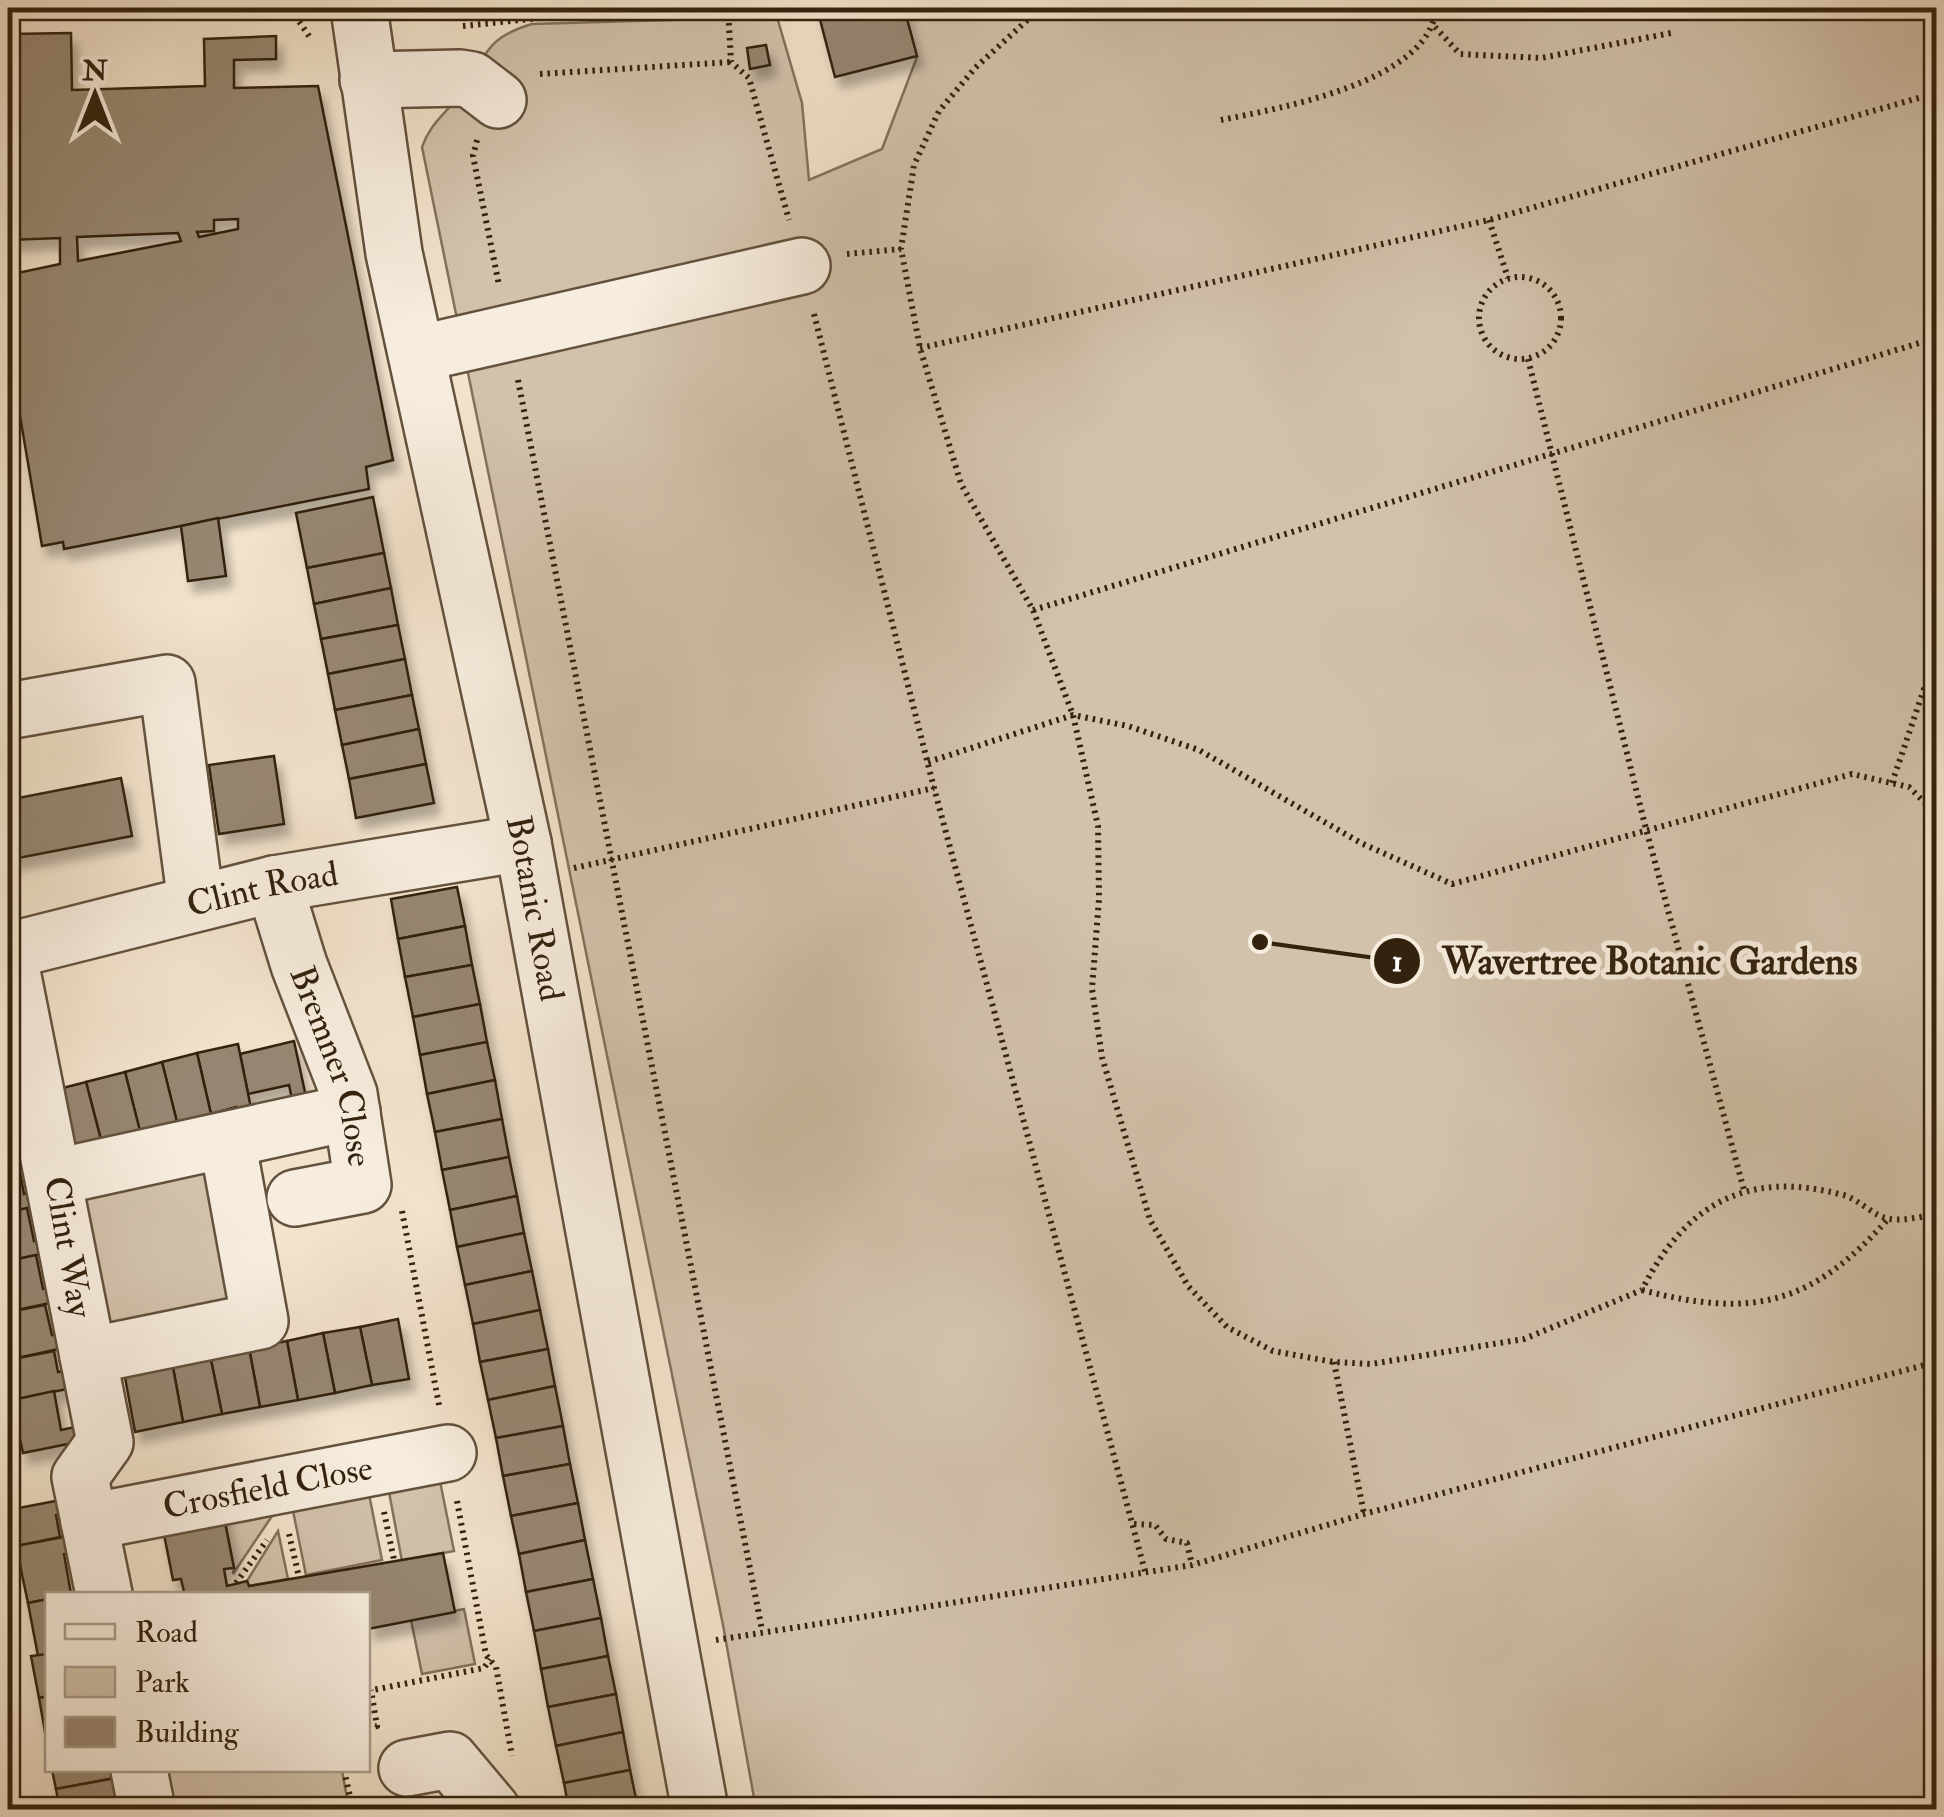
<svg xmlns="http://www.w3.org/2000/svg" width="1944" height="1817" viewBox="0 0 1944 1817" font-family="'IM FELL Double Pica',serif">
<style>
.green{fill:#d2c2ac;stroke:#82725d;stroke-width:2.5}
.building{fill:#968671;stroke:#33220e;stroke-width:2.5;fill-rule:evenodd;filter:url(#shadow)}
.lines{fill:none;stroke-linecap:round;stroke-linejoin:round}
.minor-casing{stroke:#63523e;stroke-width:60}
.path{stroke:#33220e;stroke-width:6;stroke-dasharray:2.5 5;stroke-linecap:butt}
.minor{stroke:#f7edde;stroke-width:55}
.labels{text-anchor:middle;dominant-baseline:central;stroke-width:10;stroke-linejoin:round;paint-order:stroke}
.street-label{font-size:35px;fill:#33220e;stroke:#f7edde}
.leader{fill:none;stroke:#33220e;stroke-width:4}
.callout-dot{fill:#33220e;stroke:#f7edde;stroke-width:4}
.mark-label{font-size:30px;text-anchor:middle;font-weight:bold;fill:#fff}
.callout-label{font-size:38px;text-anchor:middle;font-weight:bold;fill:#33220e;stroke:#f7edde;stroke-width:10;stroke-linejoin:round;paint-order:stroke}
</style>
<defs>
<filter id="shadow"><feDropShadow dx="6" dy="11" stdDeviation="5" flood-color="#0004"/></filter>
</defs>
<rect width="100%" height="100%" fill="#f2e3cc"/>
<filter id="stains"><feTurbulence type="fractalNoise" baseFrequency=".002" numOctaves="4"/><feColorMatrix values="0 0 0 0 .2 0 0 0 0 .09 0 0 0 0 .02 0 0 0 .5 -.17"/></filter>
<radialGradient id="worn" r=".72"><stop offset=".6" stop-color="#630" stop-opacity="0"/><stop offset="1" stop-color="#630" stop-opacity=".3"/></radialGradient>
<g class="green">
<path d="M904,8H1936V1809H756L723,1625L422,147C430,124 444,115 458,97C487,59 481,39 532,24L777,17L802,103L809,180L882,149L917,57Z"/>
<polygon points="222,1152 237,1315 97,1324 72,1182"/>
<polygon points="436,1461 454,1551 402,1561 385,1471"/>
<polygon points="367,1484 382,1560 306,1575 291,1501"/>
<polygon points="221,1502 274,1513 233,1574 234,1568"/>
<polygon points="278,1531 288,1579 249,1586 247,1581"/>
<polygon points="464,1609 475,1664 422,1674 411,1620"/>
<polygon points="147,1770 342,1770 348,1804 345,1810 169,1809"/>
</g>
<g class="building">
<polygon points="817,8 904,8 917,56 835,77"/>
<path d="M71,33L72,90L205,86L204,39L276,36V59L234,60V88L318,86L393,460L366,467L369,489L64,549L63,542L42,546L8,345V275L60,264V238L8,240V34ZM238,219V229L199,237L197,232L214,231V220ZM178,233L181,241L78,261L77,237Z"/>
<polygon points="766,45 770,65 750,69 747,48"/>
<polygon points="373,497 384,553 307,568 296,513"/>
<polygon points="218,518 226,576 188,581 181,526"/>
<polygon points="384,553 391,588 314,604 307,568"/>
<polygon points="391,588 398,625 321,639 314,604"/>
<polygon points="398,625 405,659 328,674 321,639"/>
<polygon points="405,659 412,695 335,710 328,674"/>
<polygon points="412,695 419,729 342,745 335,710"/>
<polygon points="419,729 426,764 349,779 342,745"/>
<polygon points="274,756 284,824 219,834 209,765"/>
<polygon points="426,764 434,803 356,818 349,779"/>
<polygon points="121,778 132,836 8,860 8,800"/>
<polygon points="457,887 465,926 398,939 391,899"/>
<polygon points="465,926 472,965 405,977 398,939"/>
<polygon points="472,965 480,1004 413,1017 405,977"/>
<polygon points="480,1004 487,1042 420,1055 413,1017"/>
<polygon points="294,1041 306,1097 292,1099 289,1085 248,1094 240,1054"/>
<polygon points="487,1042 495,1080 427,1094 420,1055"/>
<polygon points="238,1044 253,1118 239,1121 236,1107 211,1114 197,1053"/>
<polygon points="197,1053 211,1114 190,1119 193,1132 180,1135 162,1062"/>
<polygon points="162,1062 177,1122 154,1128 143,1144 125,1072"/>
<polygon points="125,1072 140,1131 105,1155 86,1082"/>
<polygon points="495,1080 502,1119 435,1132 427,1094"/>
<polygon points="86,1082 101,1140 69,1163 51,1091"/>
<polygon points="8,1105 16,1147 29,1145 32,1158 8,1163"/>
<polygon points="502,1119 509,1157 442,1170 435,1132"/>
<polygon points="509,1157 517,1196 450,1210 442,1170"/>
<polygon points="18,1161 24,1194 39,1191 42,1206 8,1212 8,1163"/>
<polygon points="517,1196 524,1233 457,1247 450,1210"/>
<polygon points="27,1208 34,1241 48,1238 51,1252 8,1261 8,1212"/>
<polygon points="524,1233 532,1271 465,1285 457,1247"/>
<polygon points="36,1255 43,1289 56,1286 59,1301 8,1312 8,1261"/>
<polygon points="532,1271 540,1310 473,1324 465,1285"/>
<polygon points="45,1305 52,1335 65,1333 68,1347 8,1360 8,1312"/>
<polygon points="540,1310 548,1349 480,1362 473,1324"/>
<polygon points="398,1319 409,1379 372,1385 360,1327"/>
<polygon points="360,1327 372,1385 335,1393 323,1333"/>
<polygon points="323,1333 335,1393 298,1400 287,1341"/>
<polygon points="287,1341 298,1400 260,1407 249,1348"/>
<polygon points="249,1348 260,1407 222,1414 210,1355"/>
<polygon points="548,1349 555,1386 488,1400 480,1362"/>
<polygon points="54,1351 58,1372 74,1369 77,1387 8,1401 8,1360"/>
<polygon points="210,1355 222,1414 183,1422 172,1362"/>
<polygon points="172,1362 183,1422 135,1432 124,1372"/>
<polygon points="555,1386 563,1426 496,1438 488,1400"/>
<polygon points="54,1391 61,1430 75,1427 78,1442 23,1453 17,1426 8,1428 8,1401"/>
<polygon points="563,1426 570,1464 503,1476 496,1438"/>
<polygon points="570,1464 578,1503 511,1516 503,1476"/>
<polygon points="66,1499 69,1513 56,1515 60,1537 8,1548 8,1510"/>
<polygon points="221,1502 234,1568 224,1569 227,1586 247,1581 249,1586 443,1553 455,1612 368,1629 368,1594 173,1594 184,1592 181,1579 173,1580 160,1514"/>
<polygon points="578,1503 585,1540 519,1554 511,1516"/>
<polygon points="74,1535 77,1552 64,1554 71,1594 48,1594 48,1599 28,1603 16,1546"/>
<polygon points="585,1540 593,1579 526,1592 519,1554"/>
<polygon points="593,1579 601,1618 534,1631 526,1592"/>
<polygon points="48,1599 48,1654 38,1656 28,1603"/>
<polygon points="601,1618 608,1656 541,1669 534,1631"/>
<polygon points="48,1654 48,1696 39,1698 31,1656"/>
<polygon points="608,1656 616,1694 548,1707 541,1669"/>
<polygon points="616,1694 623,1732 556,1746 548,1707"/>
<polygon points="48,1696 48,1737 46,1738 39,1698"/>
<polygon points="623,1732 630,1770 564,1783 556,1746"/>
<polygon points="52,1770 129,1770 130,1775 56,1789"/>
<polygon points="630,1770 638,1808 569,1810 564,1783"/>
<polygon points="116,1778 137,1810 60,1810 56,1789"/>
</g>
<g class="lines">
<g class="minor-casing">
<g id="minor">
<path id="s1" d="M359,8L394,253L523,843L700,1810"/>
<polyline points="368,80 460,78 472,80 498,100"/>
<polyline points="417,354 802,266"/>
<polyline points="8,711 167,683 196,903"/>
<path id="s2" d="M274,884L299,965L349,1094L363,1185L295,1198"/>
<polyline points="56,1177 352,1112"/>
<polyline points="88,1356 260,1321 227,1140"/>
<path id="s3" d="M89,1522L448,1453"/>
<path id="s4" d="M104,1594L80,1477L105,1442L8,951L274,884L523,843"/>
<polyline points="407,1768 450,1760 492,1810"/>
<polyline points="139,1770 147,1810"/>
</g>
</g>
<g class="path">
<polyline points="191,8 294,14 311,39"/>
<polyline points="728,8 731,62 749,78 789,220"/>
<path d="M1046,8L1035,13L975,68L939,111L914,165L901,249L920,348L961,484L1033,610L1073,715L1098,826L1099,899L1092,989L1102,1057L1150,1220L1188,1286L1227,1327L1273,1351L1334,1362L1371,1364L1524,1339L1642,1290C1685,1204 1747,1169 1843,1195C1859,1199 1874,1217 1890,1219C1905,1221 1922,1216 1936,1215"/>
<polyline points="463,26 636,8"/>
<polyline points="1435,27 1460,54 1541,58 1671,33"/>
<polyline points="540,74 731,62"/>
<path d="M1221,120C1281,108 1430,82 1436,8"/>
<polyline points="477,140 473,156 499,285"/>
<polyline points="1489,220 1508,278"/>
<polyline points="847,254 901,249"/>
<circle cx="1520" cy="318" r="41"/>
<polyline points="814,314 934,788 1146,1575"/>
<polyline points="920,348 1489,220 1936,93"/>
<polyline points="1528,359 1646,829 1744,1190"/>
<polyline points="518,380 762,1630"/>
<polyline points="1033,610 1936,338"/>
<polyline points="928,762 1073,715 1128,726 1199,750 1361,843 1452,884 1852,774 1909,787 1936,814"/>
<polyline points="1892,783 1924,689 1936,674"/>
<polyline points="574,868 934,788"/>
<polyline points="402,1211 439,1405"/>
<path d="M1642,1290C1752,1319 1812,1305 1888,1219"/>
<polyline points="1334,1362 1364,1514"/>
<polyline points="457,1501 486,1655 496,1667 512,1756"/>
<polyline points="384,1512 394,1560"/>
<polyline points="1134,1524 1155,1525 1166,1539 1187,1543 1192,1565"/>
<polyline points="289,1534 299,1577"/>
<polyline points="236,1583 267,1540"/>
<polyline points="716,1640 1192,1565 1364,1514 1936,1362"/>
<polyline points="368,1691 484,1668 490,1659"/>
<polyline points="368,1728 377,1726 371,1690"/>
<polyline points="344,1770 353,1810"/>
</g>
<use href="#minor" class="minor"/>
</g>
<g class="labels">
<g class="street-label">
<text stroke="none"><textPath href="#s4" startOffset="925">Clint Road</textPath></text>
<text stroke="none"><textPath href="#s1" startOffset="918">Botanic Road</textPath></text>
<text stroke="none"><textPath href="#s2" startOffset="192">Bremner Close</textPath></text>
<text transform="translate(68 1247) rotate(80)">Clint Way</text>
<text stroke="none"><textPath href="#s3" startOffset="182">Crosfield Close</textPath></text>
</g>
</g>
<path class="leader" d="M1260 942L1397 961"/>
<g class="callout-dot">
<circle cx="1260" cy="942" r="10"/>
<circle cx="1397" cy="961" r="25"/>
</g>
<g class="mark-label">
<text x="1397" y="971">1</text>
</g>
<g class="callout-label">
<text x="1650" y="974">Wavertree Botanic Gardens</text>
</g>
<rect width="1944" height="1817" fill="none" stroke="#f2e3cc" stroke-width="40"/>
<rect x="10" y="10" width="1924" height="1797" fill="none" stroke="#33220e" stroke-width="5"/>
<rect x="20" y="20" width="1904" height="1777" fill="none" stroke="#33220e" stroke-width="2.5"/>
<rect x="45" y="1592" width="325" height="180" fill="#f7edde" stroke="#a99c8b" stroke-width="2.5"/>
<rect x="65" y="1624" width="50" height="15" fill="#f7edde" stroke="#a99c8b" stroke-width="2.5"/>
<text x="135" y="1642" font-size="30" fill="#33220e">Road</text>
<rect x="65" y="1667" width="50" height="30" fill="#d2c2ac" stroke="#a99c8b" stroke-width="2.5"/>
<text x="135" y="1692" font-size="30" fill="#33220e">Park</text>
<rect x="65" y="1717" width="50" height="30" fill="#968671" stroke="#a99c8b" stroke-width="2.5"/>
<text x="135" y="1742" font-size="30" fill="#33220e">Building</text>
<g transform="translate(95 95)" stroke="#f7edde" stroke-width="8" paint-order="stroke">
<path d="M0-8L18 38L0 25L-18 38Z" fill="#33220e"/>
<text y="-15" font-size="28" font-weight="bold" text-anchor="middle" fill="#33220e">N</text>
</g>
<rect width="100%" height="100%" filter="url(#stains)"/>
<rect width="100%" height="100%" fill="url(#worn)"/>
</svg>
